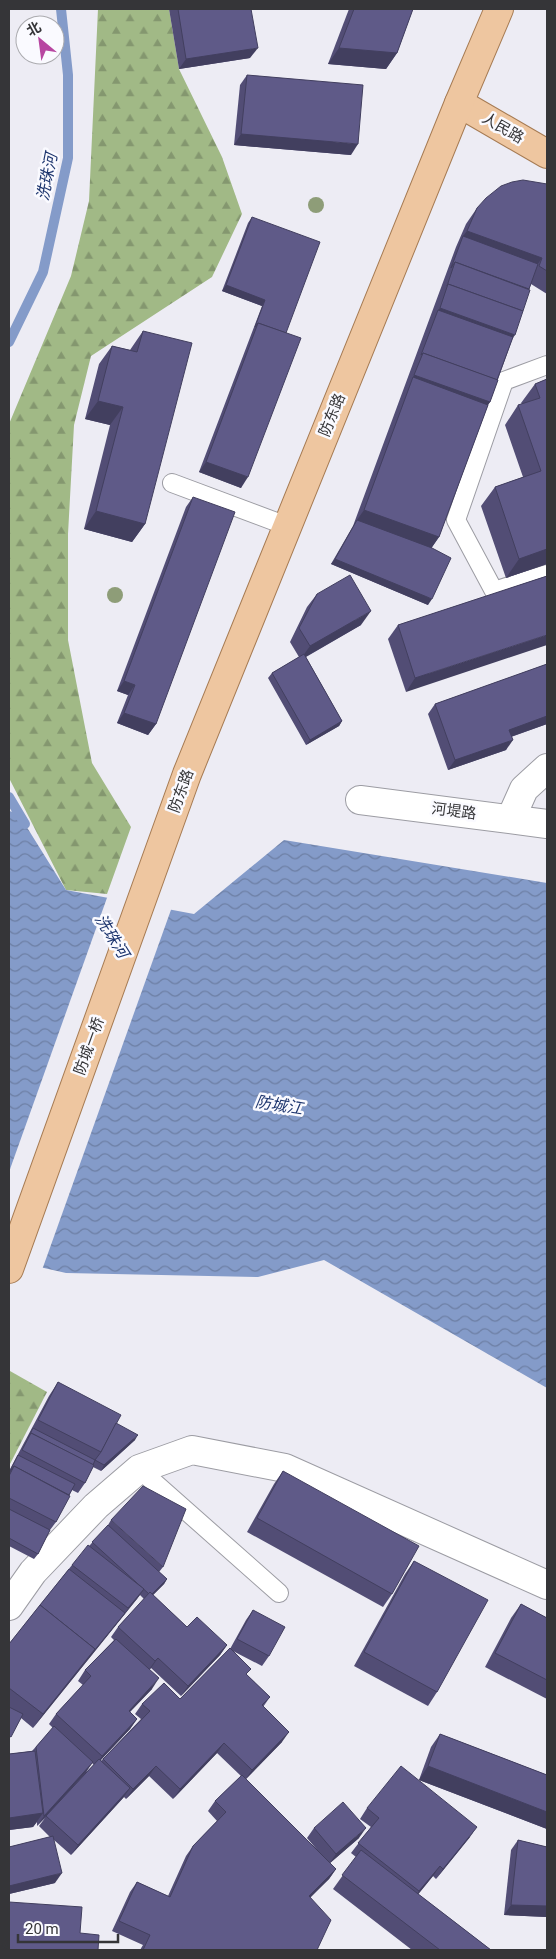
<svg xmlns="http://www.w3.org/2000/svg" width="556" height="1959" viewBox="0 0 556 1959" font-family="Roboto,'Noto Sans SC',sans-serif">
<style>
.forest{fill:url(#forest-firs)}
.water{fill:url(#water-waves)}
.pier{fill:#edecf4}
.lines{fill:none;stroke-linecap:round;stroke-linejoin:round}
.stream{stroke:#849bc9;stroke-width:10}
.service-casing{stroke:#9c9ca3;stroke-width:20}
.minor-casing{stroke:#9c9ca3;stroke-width:30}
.primary-casing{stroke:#a67b53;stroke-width:30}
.service{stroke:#fff;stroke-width:18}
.minor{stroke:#fff;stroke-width:28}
.primary{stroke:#eec6a0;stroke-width:28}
.tree{fill:#8e9d78}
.wall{fill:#524d75;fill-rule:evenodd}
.shaded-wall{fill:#423f5f}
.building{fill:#5f5a88;stroke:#423f5f}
.labels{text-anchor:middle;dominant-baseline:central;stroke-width:5;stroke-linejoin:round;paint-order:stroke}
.street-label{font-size:15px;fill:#353538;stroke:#fafaff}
.water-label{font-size:16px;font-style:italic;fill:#1e366f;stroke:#fafaff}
</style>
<defs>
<pattern id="forest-firs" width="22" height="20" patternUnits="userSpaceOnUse" patternTransform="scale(1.25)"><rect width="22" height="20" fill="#a1b986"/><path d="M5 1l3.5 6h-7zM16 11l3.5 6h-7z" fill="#84976f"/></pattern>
<pattern id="water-waves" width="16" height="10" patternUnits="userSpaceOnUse" patternTransform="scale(1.25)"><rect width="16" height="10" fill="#849bc9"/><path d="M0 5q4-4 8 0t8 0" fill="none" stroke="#6d7fa4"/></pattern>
</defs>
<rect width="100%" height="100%" fill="#edecf4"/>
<g class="forest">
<polygon points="98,9 169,9 179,69 222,157 242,214 212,277 91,356 74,425 68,534 68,640 92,763 131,827 107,894 66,890 9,778 9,424 71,276 89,201"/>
<polygon points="10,1371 47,1392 9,1466 9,1373"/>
</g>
<polygon class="water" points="9,811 18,813 66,890 194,914 284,840 547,883 547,1388 324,1260 258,1277 66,1273 9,1260"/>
<polygon class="pier" points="108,895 172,907 42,1270 9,1262 9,1172"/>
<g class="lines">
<g class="stream">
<polyline points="9,342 43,272 68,158 68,75 61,9"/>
<polyline points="9,797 25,824"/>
</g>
<g class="service-casing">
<g id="service">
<polyline points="547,365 504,381 456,520 494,591 547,574"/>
<polyline points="172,483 287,526"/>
<polyline points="139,1469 279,1593"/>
</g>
</g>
<g class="minor-casing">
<g id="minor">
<polyline points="360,800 547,824"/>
<polyline points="511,818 524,789 547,768"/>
<polyline points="9,1606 33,1572 96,1506 139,1469 192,1450 285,1468 547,1585"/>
</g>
</g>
<g class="primary-casing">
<g id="primary">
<polyline points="459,103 547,154"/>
<polyline points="9,1269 187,774 459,103 499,9"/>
</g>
</g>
<use href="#service" class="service"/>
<use href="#minor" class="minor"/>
<use href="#primary" class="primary"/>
</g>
<g class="tree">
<circle cx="316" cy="205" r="8"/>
<circle cx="115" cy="595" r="8"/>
</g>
<g class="wall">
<polygon points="169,9 251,9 250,58 179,69"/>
<polygon points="349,9 413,9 397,53 386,69 328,64"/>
<polygon points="247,75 351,155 234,145 240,85"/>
<polygon points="547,184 547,294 531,284 513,337 490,402 488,405 439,537 432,547 428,605 331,564 353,526 456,247 466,224 477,208"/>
<polygon points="252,217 286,333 241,488 199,472 262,306 222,291 248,223"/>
<polygon points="143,331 145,524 132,542 84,529 110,425 85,419 99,364 112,346 130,350"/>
<polygon points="547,379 547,564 506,578 481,506 495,487 523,477 505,425 518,405 522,404 521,403 535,384"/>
<polygon points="193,497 156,724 148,735 117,723 128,695 117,691 186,507"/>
<polygon points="547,576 406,692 388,639 398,625"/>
<polygon points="317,594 361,625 306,657 342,721 339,726 306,745 268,678 272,673 299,657 290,642 307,607"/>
<polygon points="547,664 547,724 511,737 506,750 448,770 428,714 435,704"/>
<polygon points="58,1382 116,1423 135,1440 101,1471 93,1467 85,1483 78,1493 72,1490 56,1522 50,1530 38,1554 34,1559 9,1546 9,1471 49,1396"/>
<polygon points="283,1471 392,1594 383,1607 247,1532 274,1484"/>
<path d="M111,1520L163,1567L159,1572L167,1579L164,1584L153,1595L187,1627L227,1645L220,1655L181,1696L151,1668L149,1670L152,1689L130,1712L137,1719L130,1729L100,1761H101L141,1719L135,1714L142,1704L180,1699L230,1649L246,1620L253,1610L269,1656L262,1666L231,1650L247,1675L270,1697L263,1707L282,1742L246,1779L318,1851L307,1838L314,1828L359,1838L330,1863L336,1869L329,1879L310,1897L317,1950H140L143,1945L112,1931L130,1892L137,1882L168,1896L186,1856L193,1846L217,1821L208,1811L215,1801L241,1776L217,1753L173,1799L149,1776L126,1799L124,1797L71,1855L54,1840L55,1883L9,1894V1847L50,1837L39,1826L45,1818L37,1826V1822L33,1827L9,1830V1754L32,1751L53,1728L49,1724L56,1714L83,1685L78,1681L85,1670L114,1640L111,1637L118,1627L144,1599L140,1595L33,1728L21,1718L9,1739V1644L72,1565L108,1525ZM92,1763L94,1765L86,1772Z"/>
<polygon points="414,1561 437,1692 428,1706 354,1666 405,1574"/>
<polygon points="521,1604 547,1618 547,1699 485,1667 511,1618"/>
<polygon points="440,1734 547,1775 547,1829 419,1780 431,1747"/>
<polygon points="367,1808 470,1837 436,1879 433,1876 418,1894 491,1950 412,1950 333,1889 356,1857 351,1853 371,1827 360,1819"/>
<polygon points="518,1840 547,1847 547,1917 504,1915 511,1850"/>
</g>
<g class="shaded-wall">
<polygon points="258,48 250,58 179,69 186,59"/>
<polygon points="339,48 397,53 386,69 328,64"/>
<polygon points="241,134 358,144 351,155 234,145"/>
<polygon points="467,231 542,258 531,274 463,236"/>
<polygon points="226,285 265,300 262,306 222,291"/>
<polygon points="440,308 515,335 502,353 438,310"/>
<polygon points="414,375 490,402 477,421 413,377"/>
<polygon points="98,401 123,407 110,425 85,419"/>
<polygon points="206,462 248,477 241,488 199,472"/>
<polygon points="364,510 439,537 428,553 357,520"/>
<polygon points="96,511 145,524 132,542 84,529"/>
<polygon points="547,549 547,564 506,578 519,559"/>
<polygon points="335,559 432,599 428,605 331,564"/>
<polygon points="371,611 361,625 300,660 310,646"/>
<polygon points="547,635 547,645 406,692 415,678"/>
<polygon points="124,681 135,685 128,695 117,691"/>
<polygon points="124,713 156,724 148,735 117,723"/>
<polygon points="547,716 547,724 502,740 509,730"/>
<polygon points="342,721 339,726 306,745 310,740"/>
<polygon points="513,740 506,750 448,770 455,760"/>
<polygon points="138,1435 135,1440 101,1471 104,1465"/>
<polygon points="167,1579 164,1584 147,1601 151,1596"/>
<polygon points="144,1589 137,1599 33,1728 43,1714"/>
<polygon points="227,1645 220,1655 181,1696 188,1686"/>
<polygon points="158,1658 151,1668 148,1671 155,1661"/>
<polygon points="159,1678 152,1689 121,1721 129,1711"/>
<polygon points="137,1719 130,1729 95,1766 102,1756"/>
<polygon points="289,1732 282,1742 245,1780 252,1770"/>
<polygon points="224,1743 217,1753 173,1799 180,1789"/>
<polygon points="93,1762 86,1772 37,1826 44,1816"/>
<polygon points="156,1766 149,1776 126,1799 133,1789"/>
<polygon points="428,1766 547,1812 547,1829 419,1780"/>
<polygon points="130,1788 123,1798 71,1855 78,1845"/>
<polygon points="43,1813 33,1827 9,1830 9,1818"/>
<polygon points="477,1827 470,1837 436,1879 443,1869"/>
<polygon points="366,1828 359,1838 329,1864 336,1854"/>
<polygon points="440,1866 433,1876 412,1902 419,1891"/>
<polygon points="336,1869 329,1879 302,1906 309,1896"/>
<polygon points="62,1873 55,1883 9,1894 9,1886"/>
<polygon points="511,1905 547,1906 547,1917 504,1915"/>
</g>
<g class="building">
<polygon points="178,9 251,9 258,48 186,59"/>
<polygon points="354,9 413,9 397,53 339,48"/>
<polygon points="247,75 363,85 358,144 241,134"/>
<polygon points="523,180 547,184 547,271 539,266 542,258 467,231 477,208 486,198 501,186 512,182"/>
<polygon points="252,217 320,242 286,333 258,323 255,327 265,300 226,285"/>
<polygon points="463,236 538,264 529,289 455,262 451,268"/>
<polygon points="455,262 530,290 523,311 448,284 447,286"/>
<polygon points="448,284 523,311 515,335 440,308"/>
<polygon points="438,310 513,337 497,380 423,353 421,355"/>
<polygon points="258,323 301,338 248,477 206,462"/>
<polygon points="143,331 192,343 145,524 96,511 123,407 98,401 112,346 137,352"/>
<polygon points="423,353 498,380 490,402 414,375"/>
<polygon points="413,377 488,405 439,537 364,510"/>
<polygon points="547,379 547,549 519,559 495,487 541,471 518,405 540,398 535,384"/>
<polygon points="193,497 235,512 156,724 124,713 135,685 124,681"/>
<polygon points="357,520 432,548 451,558 432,599 335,559"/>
<polygon points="350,575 371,611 310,646 299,628 317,594"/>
<polygon points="547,576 547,635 415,678 398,625"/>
<polygon points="304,654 342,721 310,740 272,673"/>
<polygon points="547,664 547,716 509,730 513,740 455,760 435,704"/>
<polygon points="58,1382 121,1415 101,1452 38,1420"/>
<polygon points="116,1423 138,1435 104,1465 95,1460 101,1452"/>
<polygon points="33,1428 95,1460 93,1465 31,1433 28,1438"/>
<polygon points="31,1433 94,1465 85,1483 22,1450"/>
<polygon points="18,1455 75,1484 69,1495 14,1466 9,1473"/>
<polygon points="14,1466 70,1496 56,1522 9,1498 9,1476"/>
<polygon points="283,1471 419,1546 392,1594 257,1518"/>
<polygon points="143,1486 186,1509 163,1567 111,1520"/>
<polygon points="9,1509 50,1530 38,1554 9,1538"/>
<polygon points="108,1525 167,1579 152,1594 150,1592 149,1594 92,1542"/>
<polygon points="88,1545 144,1589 128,1608 72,1565"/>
<polygon points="414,1561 488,1600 437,1692 364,1652"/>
<polygon points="69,1569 125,1613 89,1657 95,1649 40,1605"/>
<polygon points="150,1592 187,1627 197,1617 227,1645 188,1686 158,1658 155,1661 118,1627"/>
<polygon points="521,1604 547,1618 547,1680 495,1653"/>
<polygon points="40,1605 95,1649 43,1714 9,1688 9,1644"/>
<polygon points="253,1610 285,1627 269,1656 237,1639"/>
<polygon points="116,1639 159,1678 129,1711 137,1719 102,1756 56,1714 91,1676 85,1670"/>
<polygon points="230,1648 251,1669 246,1674 270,1697 262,1705 289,1732 252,1770 224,1743 180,1789 156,1766 133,1789 103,1759 150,1711 142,1704 164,1683 180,1699"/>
<polygon points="9,1707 23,1714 11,1737 9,1736"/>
<polygon points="54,1726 93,1762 44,1816 36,1747"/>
<polygon points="440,1734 547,1775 547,1812 428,1766"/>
<polygon points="35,1751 43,1813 9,1818 9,1754"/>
<polygon points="99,1759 130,1788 78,1845 46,1816"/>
<polygon points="401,1766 477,1827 443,1869 440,1866 419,1891 358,1843 379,1818 367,1808"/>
<polygon points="242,1775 336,1869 309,1896 331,1920 317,1950 143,1950 150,1935 119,1921 137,1882 170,1897 193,1846 226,1812 215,1801"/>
<polygon points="343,1802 366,1828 336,1854 314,1828"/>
<polygon points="53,1836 62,1873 9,1886 9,1847"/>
<polygon points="518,1840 547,1847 547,1906 511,1905"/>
<polygon points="361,1850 491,1950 440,1950 342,1875"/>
<polygon points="9,1902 82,1907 80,1933 99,1935 98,1950 9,1950"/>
</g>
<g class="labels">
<g class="street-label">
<text transform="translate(503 128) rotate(30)">人民路</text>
<text transform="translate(332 415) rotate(-68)">防东路</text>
<text transform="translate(181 791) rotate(-70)">防东路</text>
<text transform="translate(454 811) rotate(7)">河堤路</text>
<text transform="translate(89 1046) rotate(-70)">防城一桥</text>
</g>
<g class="water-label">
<text transform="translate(47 177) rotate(-79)">洗珠河</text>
<text transform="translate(112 936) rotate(58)">洗珠河</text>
<text transform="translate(279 1105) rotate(9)">防城江</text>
</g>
</g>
<rect width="556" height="1959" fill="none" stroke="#353538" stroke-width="20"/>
<g transform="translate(40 40) rotate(331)"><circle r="24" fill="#fafaff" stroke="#ababaf"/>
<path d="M0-4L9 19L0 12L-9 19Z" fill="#b746a1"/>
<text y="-8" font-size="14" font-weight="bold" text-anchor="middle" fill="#353538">北</text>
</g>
<path d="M18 1934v8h100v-8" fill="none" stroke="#353538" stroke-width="2.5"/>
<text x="25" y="1934" font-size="15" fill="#353538" stroke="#fafaff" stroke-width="4" paint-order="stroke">20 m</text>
</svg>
